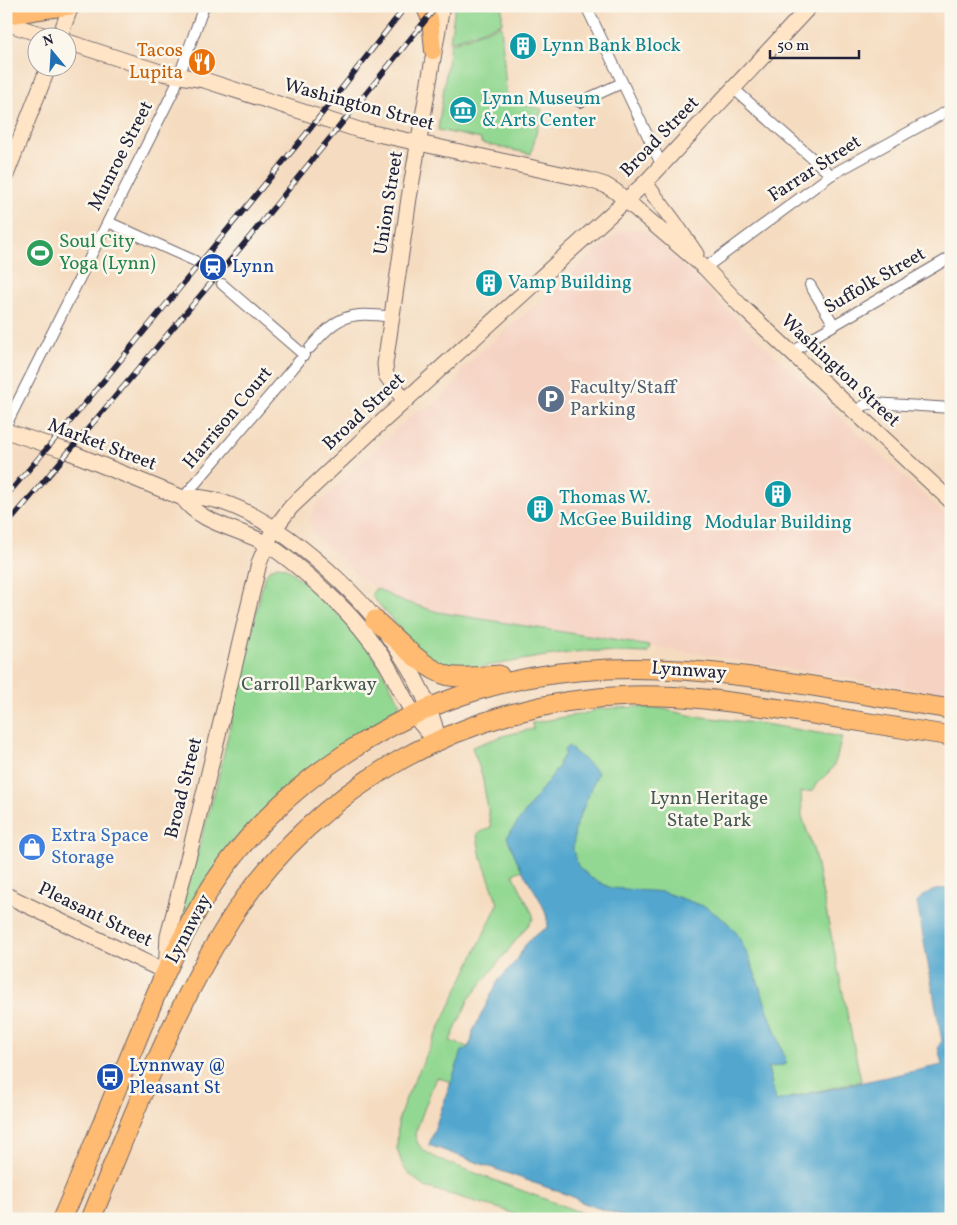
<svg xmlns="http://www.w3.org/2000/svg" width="957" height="1225" viewBox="0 0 957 1225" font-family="Vollkorn,serif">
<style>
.built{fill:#f5d2c2}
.green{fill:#93d892;stroke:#5a7d66}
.water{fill:#53a7cf;stroke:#3a6485}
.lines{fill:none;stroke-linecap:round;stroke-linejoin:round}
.street-tunnel{stroke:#cbb7a5;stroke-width:10;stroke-dasharray:10 5;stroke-linecap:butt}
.street-casing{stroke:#6c636a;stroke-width:12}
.secondary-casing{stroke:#6c636a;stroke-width:17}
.primary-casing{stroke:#6c636a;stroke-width:18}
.highway-casing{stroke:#6c636a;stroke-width:21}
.street{stroke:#fff;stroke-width:10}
.secondary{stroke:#ffe4c6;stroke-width:15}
.primary{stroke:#febb71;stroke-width:16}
.highway{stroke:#febb71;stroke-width:19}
.rail-casing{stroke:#22223b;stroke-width:5.5}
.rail{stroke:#fbf7ec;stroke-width:4;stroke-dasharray:11;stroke-linecap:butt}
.labels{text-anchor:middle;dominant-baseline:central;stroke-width:5;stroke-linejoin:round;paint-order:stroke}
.culture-label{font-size:19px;fill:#0d838f;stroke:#fbf7ec;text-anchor:start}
.food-label{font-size:19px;fill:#c56008;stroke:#fbf7ec;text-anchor:end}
.street-label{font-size:19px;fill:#22223b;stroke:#fbf7ec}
.leisure-label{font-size:19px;fill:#27864d;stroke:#fbf7ec;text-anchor:start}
.transit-label{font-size:19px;fill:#164399;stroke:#fbf7ec;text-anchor:start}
.service-label{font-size:19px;fill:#4e5e75;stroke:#fbf7ec;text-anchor:start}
.park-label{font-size:19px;fill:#445955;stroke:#fbf7ec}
.shop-label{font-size:19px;fill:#366cbe;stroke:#fbf7ec;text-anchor:start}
</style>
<rect width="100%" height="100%" fill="#fbf7ec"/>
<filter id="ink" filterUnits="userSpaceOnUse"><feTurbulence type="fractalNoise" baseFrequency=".02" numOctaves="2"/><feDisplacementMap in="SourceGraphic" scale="10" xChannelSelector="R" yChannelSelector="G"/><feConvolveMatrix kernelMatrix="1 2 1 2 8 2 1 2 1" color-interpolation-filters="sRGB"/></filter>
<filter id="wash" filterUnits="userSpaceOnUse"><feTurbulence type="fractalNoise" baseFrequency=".0096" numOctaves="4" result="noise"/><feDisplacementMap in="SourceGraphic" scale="20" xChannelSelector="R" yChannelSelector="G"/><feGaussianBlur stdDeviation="1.12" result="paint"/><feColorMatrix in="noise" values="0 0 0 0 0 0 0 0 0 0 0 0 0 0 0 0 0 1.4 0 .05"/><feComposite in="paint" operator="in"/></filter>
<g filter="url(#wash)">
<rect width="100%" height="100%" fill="#f5dcc0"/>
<polygon class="built" points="632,229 643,230 654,237 743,325 951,521 951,695 425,609 399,600 376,588 361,578 313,534 310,519 315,507 418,409 429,409 457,382 462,369 615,235 622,231"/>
<g class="green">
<polygon points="455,6 502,6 502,23 450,42"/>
<polygon points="501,25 507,101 542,109 531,154 481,143 481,139 438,130 450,44"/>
<path d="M277,566L284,567L289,570C317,594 346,618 368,648C379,665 389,683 399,701V707L392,715L350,739L295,780L174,935L218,779L264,578L269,570Z"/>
<polygon points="376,588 399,600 438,612 650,646 648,653 583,651 539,657 465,670 450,669 423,656 371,595"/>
<path d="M634,707H654L693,716L764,724L842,737C839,746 838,757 834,765C829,776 816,779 813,791L801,792L802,816L814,852L861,1081L776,1101L768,1068L786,1064L750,960L548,924C546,905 532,885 522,870L513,874L533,915V919L469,999L450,1041L468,1047L472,1040L473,1031L629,1219C610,1210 589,1208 571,1196L429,1145L451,1082L436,1077L415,1134C417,1150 429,1154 443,1161L598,1219H526L504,1210L425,1187L408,1173L403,1166L397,1149L398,1121L406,1098L498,904L480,853L477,834L491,827L482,775L472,747L506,735L533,729L532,723L587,713L598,709Z"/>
</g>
<path class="water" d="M568,746L598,772L575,828L573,850L578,866L591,878L611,888L663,892L706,907L727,922L738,935L750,960L787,1064L768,1068L776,1101L942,1065L938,1047L942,1041L917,903C922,892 939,888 951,888V1219H629C610,1209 589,1208 571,1196L429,1145L462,1051L469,1047L472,1040L473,1031L498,981L517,960L525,945L534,936L548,927C548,906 531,887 522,870C516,860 512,848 507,837L559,766V762L565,754L564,750Z"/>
</g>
<g filter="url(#ink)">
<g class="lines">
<polyline class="street-tunnel" points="195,261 222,284"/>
<g class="street-casing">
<g id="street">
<polyline points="586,6 662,166"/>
<polyline points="734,89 831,175"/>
<polyline points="580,102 622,83"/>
<polyline points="108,222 195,261"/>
<polyline points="705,268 831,175 951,109"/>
<polyline points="222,284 304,355"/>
<polyline points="810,285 834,325"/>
<path d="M310,348C338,315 349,311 392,317"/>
<polyline points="792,353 817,335 951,257"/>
<polyline points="855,411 865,405 874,403 951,408"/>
<polyline points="6,425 174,90 204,6"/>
<polyline points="183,498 299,361"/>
</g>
</g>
<g class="secondary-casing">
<g id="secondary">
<polyline points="6,23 52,38"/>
<polyline points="59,38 71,6"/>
<polyline points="68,42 163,73 204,80 359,130 589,180 605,185 615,191 705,268 740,305 951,501"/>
<polyline points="6,175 48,68"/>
<polyline points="645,183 674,222 696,254"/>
<polyline points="405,401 386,375 385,364 409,198 442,6"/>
<path d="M6,431L67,451L183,498C244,488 340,575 376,620C403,655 430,696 438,740"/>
<path d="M183,498C199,523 240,529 265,543C288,557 308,575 327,593C350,614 370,637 386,663C401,688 413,724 438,740"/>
<polyline points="6,895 166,972 168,936 196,827 259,563 272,532 291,507 374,429 645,183 810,6"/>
</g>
</g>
<g class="primary-casing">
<g id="primary">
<polyline points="424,6 430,19 433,51"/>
<polyline points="6,16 73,6"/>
</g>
</g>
<g class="highway-casing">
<g id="highway">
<path d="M375,620C394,637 424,670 449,676C465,679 482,676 499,675"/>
<path d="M62,1219C87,1163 109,1106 133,1049C153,1000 174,950 201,904C236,843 289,790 348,752C545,621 736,675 951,709"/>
<path d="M91,1219C133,1117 171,1013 230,920C316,785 470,700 630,696C685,694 739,703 794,711C846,719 898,728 951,736"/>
</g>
</g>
<use href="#street" class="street"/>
<use href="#secondary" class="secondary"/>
<use href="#primary" class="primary"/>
<use href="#highway" class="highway"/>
<g class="rail-casing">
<g id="rail">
<polyline points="6,496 68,424 306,134 406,6"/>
<polyline points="6,526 248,239 437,6"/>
</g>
</g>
<use href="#rail" class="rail"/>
</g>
</g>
<defs>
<g id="building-disc" transform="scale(1.4375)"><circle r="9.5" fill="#0f9aa8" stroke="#fbf7ec"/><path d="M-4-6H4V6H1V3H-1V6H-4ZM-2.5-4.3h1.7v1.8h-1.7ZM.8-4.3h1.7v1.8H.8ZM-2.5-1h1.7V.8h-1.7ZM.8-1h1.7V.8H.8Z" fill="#fff"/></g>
<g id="restaurant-disc" transform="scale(1.4375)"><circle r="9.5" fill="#e8710a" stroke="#fbf7ec"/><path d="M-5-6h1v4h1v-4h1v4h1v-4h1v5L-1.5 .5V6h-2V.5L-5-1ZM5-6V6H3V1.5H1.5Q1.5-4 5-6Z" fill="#fff"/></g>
<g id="museum-disc" transform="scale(1.4375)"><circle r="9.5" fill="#0f9aa8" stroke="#fbf7ec"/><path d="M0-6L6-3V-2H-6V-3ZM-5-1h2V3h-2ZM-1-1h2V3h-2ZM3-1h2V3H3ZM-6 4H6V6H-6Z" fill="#fff"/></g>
<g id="stadium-disc" transform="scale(1.4375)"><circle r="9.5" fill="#2e9e5b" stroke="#fbf7ec"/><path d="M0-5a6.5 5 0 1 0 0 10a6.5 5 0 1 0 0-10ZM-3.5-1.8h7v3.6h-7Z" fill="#fff"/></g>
<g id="station-disc" transform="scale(1.4375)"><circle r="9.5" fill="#1a4fb4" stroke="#fbf7ec"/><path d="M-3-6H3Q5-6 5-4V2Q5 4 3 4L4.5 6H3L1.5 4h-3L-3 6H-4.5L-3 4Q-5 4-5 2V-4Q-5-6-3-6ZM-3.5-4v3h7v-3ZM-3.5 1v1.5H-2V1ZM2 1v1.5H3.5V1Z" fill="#fff"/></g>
<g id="parking-disc" transform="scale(1.4375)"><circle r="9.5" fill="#5c6f8a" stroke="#fbf7ec"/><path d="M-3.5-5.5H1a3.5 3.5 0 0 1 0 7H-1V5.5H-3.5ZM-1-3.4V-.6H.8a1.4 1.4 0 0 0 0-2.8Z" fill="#fff"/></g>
<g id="shop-disc" transform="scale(1.4375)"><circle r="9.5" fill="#3f7fe0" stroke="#fbf7ec"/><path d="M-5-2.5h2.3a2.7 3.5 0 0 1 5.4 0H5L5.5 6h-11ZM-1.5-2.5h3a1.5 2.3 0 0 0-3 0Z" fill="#fff"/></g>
<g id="bus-disc" transform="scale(1.4375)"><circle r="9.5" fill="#1a4fb4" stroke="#fbf7ec"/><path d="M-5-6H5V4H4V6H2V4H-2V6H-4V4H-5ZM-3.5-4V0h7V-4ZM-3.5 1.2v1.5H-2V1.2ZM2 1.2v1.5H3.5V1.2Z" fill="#fff"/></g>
</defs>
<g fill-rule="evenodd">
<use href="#building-disc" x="523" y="46"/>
<use href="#restaurant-disc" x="202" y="62"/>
<use href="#museum-disc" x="463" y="110"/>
<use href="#stadium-disc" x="40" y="253"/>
<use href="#station-disc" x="213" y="267"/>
<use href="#building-disc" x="489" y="283"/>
<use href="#parking-disc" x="551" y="399"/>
<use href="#building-disc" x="778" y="494"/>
<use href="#building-disc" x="540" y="509"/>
<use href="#shop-disc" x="32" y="847"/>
<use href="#bus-disc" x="110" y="1077"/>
</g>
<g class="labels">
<g class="culture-label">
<text x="542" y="46">Lynn Bank Block</text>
<text x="482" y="99">Lynn Museum<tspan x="482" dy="22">&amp; Arts Center</tspan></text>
<text x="508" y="283">Vamp Building</text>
<text x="559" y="498">Thomas W.<tspan x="559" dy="22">McGee Building</tspan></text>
<text x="778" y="523" text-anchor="middle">Modular Building</text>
</g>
<g class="food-label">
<text x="183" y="51">Tacos<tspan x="183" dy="22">Lupita</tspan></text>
</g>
<g class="street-label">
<text transform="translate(359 105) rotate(15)">Washington Street</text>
<text transform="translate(660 137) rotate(-46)">Broad Street</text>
<text transform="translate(121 156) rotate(-63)">Munroe Street</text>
<text transform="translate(815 169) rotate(-33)">Farrar Street</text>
<text transform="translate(389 203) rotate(-81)">Union Street</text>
<text transform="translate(875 281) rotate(-30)">Suffolk Street</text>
<text transform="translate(840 371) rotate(43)">Washington Street</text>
<text transform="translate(364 412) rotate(-43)">Broad Street</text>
<text transform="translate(228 418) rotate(-50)">Harrison Court</text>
<text transform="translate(102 445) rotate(21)">Market Street</text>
<text transform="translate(689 671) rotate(4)">Lynnway</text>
<text transform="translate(184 788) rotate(-76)">Broad Street</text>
<text transform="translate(95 915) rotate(26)">Pleasant Street</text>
<text transform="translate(189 929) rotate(-62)">Lynnway</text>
</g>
<g class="leisure-label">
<text x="59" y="242">Soul City<tspan x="59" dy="22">Yoga (Lynn)</tspan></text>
</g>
<g class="transit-label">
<text x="232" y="267">Lynn</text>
<text x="129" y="1066">Lynnway @<tspan x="129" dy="22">Pleasant St</tspan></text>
</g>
<g class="service-label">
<text x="570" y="388">Faculty/Staff<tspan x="570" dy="22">Parking</tspan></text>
</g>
<g class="park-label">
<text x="309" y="685">Carroll Parkway</text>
<text x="709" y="799">Lynn Heritage<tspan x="709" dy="22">State Park</tspan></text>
</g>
<g class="shop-label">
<text x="51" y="836">Extra Space<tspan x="51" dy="22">Storage</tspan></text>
</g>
</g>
<rect width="957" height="1225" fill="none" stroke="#fbf7ec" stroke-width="25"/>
<g transform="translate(52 52) rotate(342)"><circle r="24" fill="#fbf7ec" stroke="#a4a2a5"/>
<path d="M0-4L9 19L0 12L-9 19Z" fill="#1f6fb2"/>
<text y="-8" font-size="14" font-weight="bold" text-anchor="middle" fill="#22223b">N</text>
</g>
<path d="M770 50v8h89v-8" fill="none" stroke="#22223b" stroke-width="2.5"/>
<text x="777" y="50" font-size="15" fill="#22223b" stroke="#fbf7ec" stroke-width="4" paint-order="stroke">50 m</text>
</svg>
